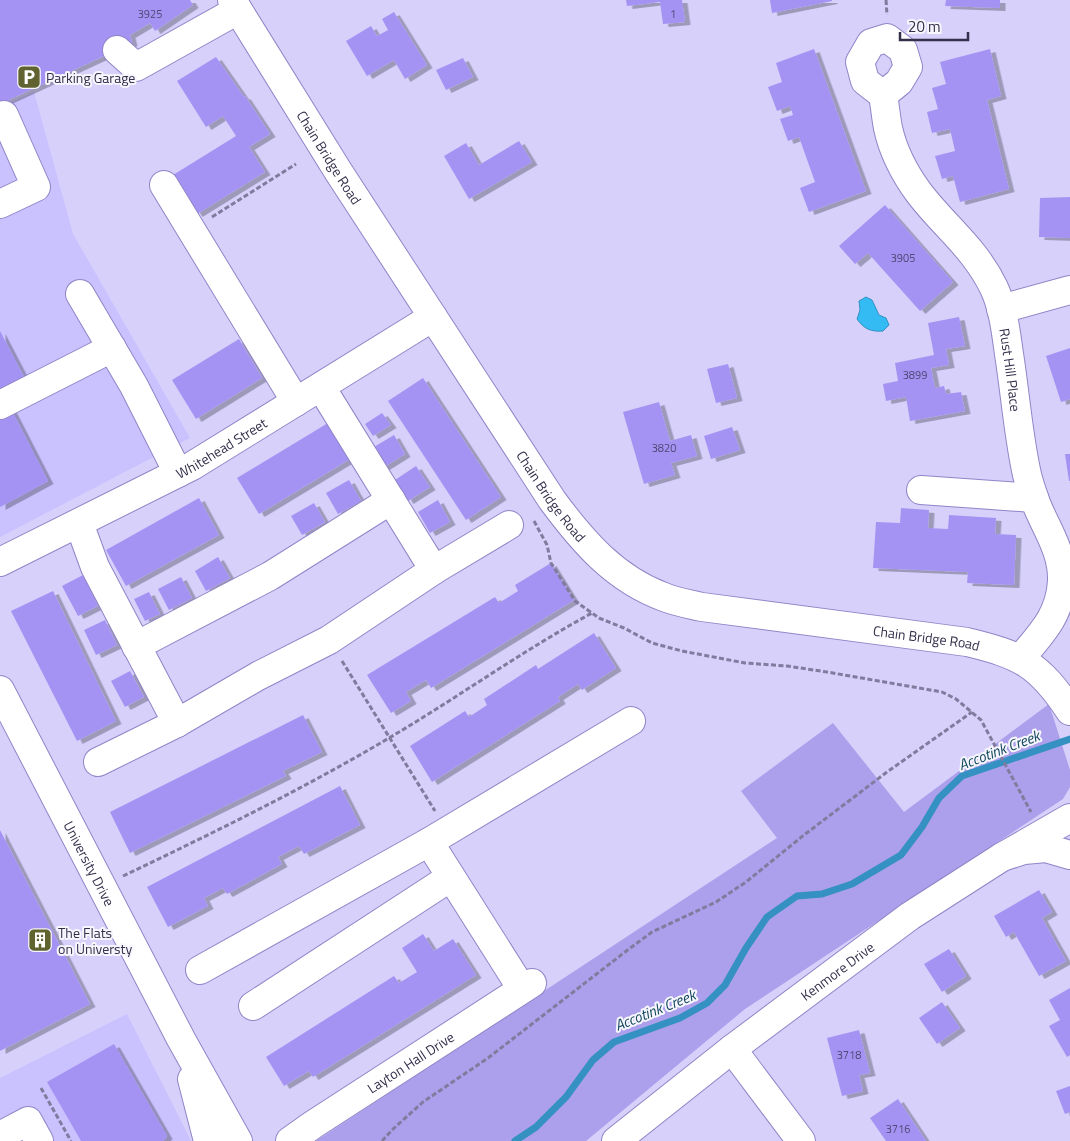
<svg xmlns="http://www.w3.org/2000/svg" width="1070" height="1141" viewBox="0 0 1070 1141" font-family="'Titillium Web',sans-serif">
<style>
.built{fill:#cac1ff}
.green{fill:#ac9feb}
.water{fill:#34bbf3;stroke:#3491c1}
.lines{fill:none;stroke-linecap:round;stroke-linejoin:round}
.stream{stroke:#3491c1;stroke-width:7}
.building{fill:#a593f3;filter:url(#shadow)}
.minor-casing{stroke:#9085c7;stroke-width:30}
.major-casing{stroke:#9085c7;stroke-width:30}
.path{stroke:#817b9e;stroke-width:3;stroke-dasharray:5 2.5;stroke-linecap:butt}
.minor{stroke:#fff;stroke-width:28}
.major{stroke:#fff;stroke-width:28}
.labels{text-anchor:middle;dominant-baseline:central;stroke-width:4;stroke-linejoin:round;paint-order:stroke}
.number-label{font-size:11px;fill:#504875}
.poi-label{font-size:14px;fill:#342f4b;stroke:#f7f6fd;text-anchor:start}
.street-label{font-size:14px;fill:#342f4b;stroke:#f7f6fd}
.water-label{font-size:15px;font-style:italic;fill:#11475e;stroke:#f7f6fd}
</style>
<defs>
<filter id="shadow"><feDropShadow dx="5.5" dy="3" stdDeviation="0" flood-color="#0004"/></filter>
</defs>
<rect width="100%" height="100%" fill="#d6d0fb"/>
<g class="built">
<polygon points="34,92 73,234 190,438 0,537 0,107"/>
<polygon points="127,1014 191,1141 0,1141 0,1078"/>
</g>
<polygon class="green" points="1049,704 1070,770 1070,787 1063,799 745,1009 586,1141 316,1141 777,838 741,791 833,723 904,812"/>
<path class="water" d="M866,297L872,300L879,315L886,318L889,325L883,331C871,332 864,329 857,319L860,310L859,301Z"/>
<g class="lines">
<polyline class="stream" points="515,1141 536,1127 566,1097 593,1060 614,1042 680,1018 707,1003 725,985 746,948 767,917 797,896 822,894 852,884 901,855 922,827 939,798 962,776 1070,739"/>
</g>
<g class="building">
<polygon points="0,0 190,0 193,5 155,31 150,23 130,35 132,43 0,104"/>
<polygon points="626,0 682,0 685,22 663,24 660,2 627,6"/>
<polygon points="770,0 832,0 832,1 772,13"/>
<polygon points="946,0 1000,0 1000,8 945,6"/>
<polygon points="394,12 427,65 405,79 394,60 367,76 346,41 371,26 377,36 388,30 382,19"/>
<polygon points="814,49 866,191 809,212 800,188 815,182 799,137 788,141 780,119 793,115 790,106 777,111 768,87 782,82 776,63"/>
<polygon points="990,49 1001,96 987,100 1009,189 960,202 953,176 942,179 935,156 955,151 950,129 932,133 927,112 938,109 932,88 946,84 940,62"/>
<polygon points="216,57 244,97 245,96 270,134 249,147 265,172 197,214 173,175 236,136 223,116 206,127 177,81"/>
<polygon points="463,58 473,77 446,90 436,70"/>
<polygon points="519,141 532,162 469,199 444,156 466,143 479,165"/>
<polygon points="1070,197 1070,238 1039,237 1040,198"/>
<polygon points="885,205 953,282 920,311 868,253 855,264 839,246"/>
<polygon points="959,317 965,346 946,349 949,365 931,368 935,388 944,386 946,394 961,392 965,411 910,421 906,397 886,401 883,384 898,381 895,363 934,355 928,323"/>
<polygon points="0,331 25,379 0,392"/>
<polygon points="239,339 262,378 196,419 172,380"/>
<polygon points="1070,348 1070,399 1061,402 1046,356"/>
<polygon points="728,364 737,398 716,403 707,369"/>
<polygon points="423,378 501,497 466,520 388,401"/>
<polygon points="659,402 670,441 691,435 697,456 671,463 675,475 644,484 623,412"/>
<polygon points="11,409 48,481 0,507 0,415"/>
<polygon points="382,413 391,425 373,436 365,424"/>
<polygon points="328,423 350,459 259,514 237,478"/>
<polygon points="732,427 740,450 711,459 704,436"/>
<polygon points="394,435 405,454 381,469 369,450"/>
<polygon points="1065,454 1070,454 1070,481 1069,481"/>
<polygon points="416,466 430,487 408,501 395,480"/>
<polygon points="349,480 361,501 338,514 326,493"/>
<polygon points="199,498 219,535 126,586 106,550"/>
<polygon points="438,500 450,522 430,533 418,512"/>
<polygon points="314,503 325,522 302,535 291,516"/>
<polygon points="901,508 929,510 928,528 948,529 949,515 996,518 995,534 1016,535 1014,585 967,583 968,572 873,568 876,522 900,523"/>
<polygon points="218,557 230,578 206,591 195,571"/>
<polygon points="551,563 574,600 431,688 426,680 406,692 411,701 391,713 367,675 495,597 499,603 518,591 515,585"/>
<polygon points="83,575 98,606 78,616 62,586"/>
<polygon points="181,577 192,598 169,610 158,589"/>
<polygon points="53,591 116,721 77,741 11,611"/>
<polygon points="149,592 160,614 145,621 134,599"/>
<polygon points="105,620 117,645 96,655 84,630"/>
<polygon points="594,633 616,668 582,690 578,684 558,697 560,701 432,782 410,746 465,711 469,717 487,705 484,699 536,665 538,669"/>
<polygon points="130,671 144,697 125,707 111,681"/>
<polygon points="303,715 322,752 283,771 286,776 130,853 110,812"/>
<polygon points="340,786 360,825 304,854 299,846 278,857 282,864 227,894 223,888 204,898 208,906 168,927 147,887"/>
<polygon points="0,830 90,1004 0,1051"/>
<polygon points="1039,890 1052,912 1042,918 1066,961 1039,976 1014,932 1006,937 994,916"/>
<polygon points="423,934 434,951 453,939 476,975 313,1077 309,1071 284,1086 266,1057 394,976 399,983 417,972 402,948"/>
<polygon points="949,949 966,976 942,992 924,964"/>
<polygon points="1070,988 1070,1055 1067,1057 1049,1026 1060,1020 1049,1000"/>
<polygon points="942,1002 960,1028 937,1044 919,1018"/>
<polygon points="859,1030 870,1073 859,1075 863,1091 842,1096 827,1038"/>
<polygon points="114,1044 167,1136 163,1141 81,1141 47,1082"/>
<polygon points="1070,1086 1070,1112 1065,1114 1056,1091"/>
<polygon points="898,1099 926,1141 886,1141 870,1118"/>
</g>
<g class="lines">
<g class="minor-casing">
<g id="minor">
<polyline points="117,50 136,67 238,10"/>
<path id="s1" d="M883,95L865,81L860,62L871,43L887,38L903,50L908,67L899,82L883,95C885,106 886,118 888,128C893,151 905,174 919,193C944,226 975,248 994,288C1003,307 1006,332 1009,354C1015,392 1018,432 1026,470C1028,481 1032,492 1036,503C1046,529 1063,551 1062,581C1060,616 1041,634 1020,659"/>
<polyline points="164,185 296,402"/>
<polyline points="0,204 36,187 4,115"/>
<polyline points="80,294 134,386 178,473"/>
<polyline points="1001,309 1070,290"/>
<polyline points="321,387 434,570"/>
<polyline points="0,405 112,348"/>
<polyline points="921,490 1034,498"/>
<polyline points="79,523 95,567 177,723"/>
<path id="s2" d="M0,562L192,466L433,317"/>
<polyline points="136,646 270,576 391,500"/>
<path id="s3" d="M0,690L181,1039L238,1141"/>
<polyline points="98,762 177,723 258,676 329,640 434,570 509,525"/>
<polyline points="429,842 522,989"/>
<polyline points="200,970 429,842 631,721"/>
<polyline points="253,1006 451,877"/>
<polyline points="732,1049 801,1141"/>
<polyline points="192,1079 208,1141"/>
<polyline points="0,1136 28,1121 39,1141"/>
<path id="s4" d="M290,1141L314,1124L532,983"/>
<path id="s5" d="M616,1141L732,1049L910,916L1002,857L1070,818"/>
</g>
</g>
<g class="major-casing">
<g id="major">
<path id="s6" d="M232,0L338,171L552,500C583,542 615,579 664,597C676,602 689,604 702,607L967,642C1021,655 1039,664 1070,711"/>
<polyline points="1002,857 1024,850 1046,848 1070,855"/>
</g>
</g>
<g class="path">
<polyline points="886,0 887,15"/>
<polyline points="212,217 296,164"/>
<polyline points="534,521 547,545 551,563 575,601 599,618 624,628 652,643 682,651 745,663 787,666 827,672 942,692 956,699 981,720 1031,812"/>
<polyline points="342,661 435,811"/>
<path d="M123,876C213,833 303,789 389,738C457,698 522,651 592,613"/>
<polyline points="41,1088 71,1141"/>
<polyline points="382,1141 393,1129 423,1102 488,1058 625,952 652,932 716,902 746,882 804,835 887,772 972,712"/>
</g>
<use href="#minor" class="minor"/>
<use href="#major" class="major"/>
</g>
<defs>
<g id="parking-square" transform="scale(1.25)"><rect x="-9" y="-9" width="18" height="18" rx="4" fill="#606230" stroke="#f7f6fd"/><path d="M-3.5-5.5H1a3.5 3.5 0 0 1 0 7H-1V5.5H-3.5ZM-1-3.4V-.6H.8a1.4 1.4 0 0 0 0-2.8Z" fill="#fff"/></g>
<g id="building-square" transform="scale(1.25)"><rect x="-9" y="-9" width="18" height="18" rx="4" fill="#606230" stroke="#f7f6fd"/><path d="M-4-6H4V6H1V3H-1V6H-4ZM-2.5-4.3h1.7v1.8h-1.7ZM.8-4.3h1.7v1.8H.8ZM-2.5-1h1.7V.8h-1.7ZM.8-1h1.7V.8H.8Z" fill="#fff"/></g>
</defs>
<g fill-rule="evenodd">
<use href="#parking-square" x="29" y="77"/>
<use href="#building-square" x="40" y="940"/>
</g>
<g class="labels">
<g class="number-label">
<text x="150" y="14">3925</text>
<text x="673" y="14">1</text>
<text x="903" y="258">3905</text>
<text x="915" y="375">3899</text>
<text x="664" y="448">3820</text>
<text x="849" y="1055">3718</text>
<text x="898" y="1129">3716</text>
</g>
<g class="poi-label">
<text x="46" y="77">Parking Garage</text>
<text x="58" y="932">The Flats<tspan x="58" dy="16">on Universty</tspan></text>
</g>
<g class="street-label">
<text stroke="none"><textPath href="#s6" startOffset="185">Chain Bridge Road</textPath></text>
<text stroke="none"><textPath href="#s1" startOffset="468">Rust Hill Place</textPath></text>
<text stroke="none"><textPath href="#s2" startOffset="249">Whitehead Street</textPath></text>
<text stroke="none"><textPath href="#s6" startOffset="590">Chain Bridge Road</textPath></text>
<text stroke="none"><textPath href="#s6" startOffset="1010">Chain Bridge Road</textPath></text>
<text stroke="none"><textPath href="#s3" startOffset="195">University Drive</textPath></text>
<text stroke="none"><textPath href="#s5" startOffset="279">Kenmore Drive</textPath></text>
<text stroke="none"><textPath href="#s4" startOffset="144">Layton Hall Drive</textPath></text>
</g>
<g class="water-label">
<text transform="translate(999 750) rotate(-21)">Accotink Creek</text>
<text transform="translate(655 1010) rotate(-22)">Accotink Creek</text>
</g>
</g>
<path d="M900 32v8h68v-8" fill="none" stroke="#342f4b" stroke-width="2.5"/>
<text x="908" y="32" font-size="15" fill="#342f4b" stroke="#f7f6fd" stroke-width="4" paint-order="stroke">20 m</text>
</svg>
